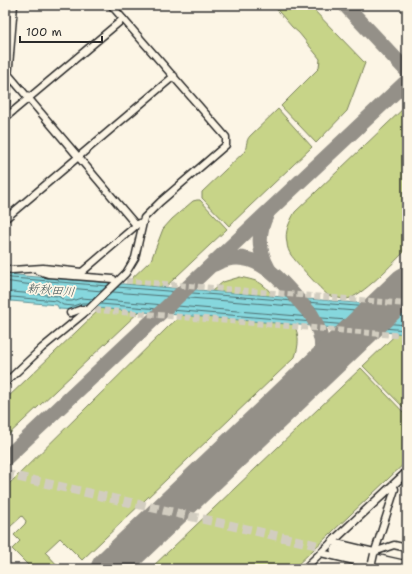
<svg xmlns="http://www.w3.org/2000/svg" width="412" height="574" viewBox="0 0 412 574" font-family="'Shantell Sans','Klee One',sans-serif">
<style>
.green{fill:#c7d488;stroke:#79805a}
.water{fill:#86d7dd;stroke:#629296}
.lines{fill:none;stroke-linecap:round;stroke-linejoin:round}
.shore{stroke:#4f7072;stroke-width:1}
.taxiway{stroke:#949088;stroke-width:15}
.runway{stroke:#949088;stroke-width:37}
.minor-tunnel{stroke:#d2cdc0;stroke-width:6;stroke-dasharray:6 3;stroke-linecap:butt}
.primary-tunnel{stroke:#d2cdc0;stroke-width:9;stroke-dasharray:9 4.5;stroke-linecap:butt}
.minor-casing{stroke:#2b2b2b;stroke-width:9}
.tertiary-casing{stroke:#2b2b2b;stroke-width:10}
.primary-casing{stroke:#2b2b2b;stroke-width:12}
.minor{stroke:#fcf5e5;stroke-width:6}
.tertiary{stroke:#fcf5e5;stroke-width:7}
.primary{stroke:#fcf5e5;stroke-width:9}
.minor-bridge-casing{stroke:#2b2b2b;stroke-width:9;stroke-linecap:butt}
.minor-bridge{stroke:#fcf5e5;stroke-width:6}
.labels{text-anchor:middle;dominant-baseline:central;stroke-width:3.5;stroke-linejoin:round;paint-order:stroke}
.water-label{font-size:12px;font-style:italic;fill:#425658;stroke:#fcf5e5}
</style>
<rect width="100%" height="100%" fill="#fcf5e5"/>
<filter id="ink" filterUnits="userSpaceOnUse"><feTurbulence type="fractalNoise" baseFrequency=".025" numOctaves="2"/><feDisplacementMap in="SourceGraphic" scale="8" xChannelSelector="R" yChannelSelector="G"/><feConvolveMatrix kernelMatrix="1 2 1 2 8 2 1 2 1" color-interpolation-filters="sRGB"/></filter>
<g filter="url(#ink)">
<g class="green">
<polygon points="273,5 309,5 365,63 347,111 316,143 281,106 319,68 320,59 299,33 292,27"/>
<path d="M407,105V249C395,261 361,298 346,299C341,299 333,297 328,295C321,290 296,262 291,255C289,252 287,247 287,243C284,232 290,221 295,212Z"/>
<path d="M278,109L312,147L229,226L202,198V192L245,151C247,145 246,140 250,136Z"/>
<polygon points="197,200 200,200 227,229 5,438 5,400 151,260 163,229 172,219 193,201"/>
<path d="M240,277C248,279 257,280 263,285C269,289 273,297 277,302C292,321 304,331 295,357L82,560L60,538L45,552L61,569H32L12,549L20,541L14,535L25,524L26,521L22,516L10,527H6L5,525V488L170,325L223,282Z"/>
<polygon points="407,324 407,411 363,366"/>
<polygon points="361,368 407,416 407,461 293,569 150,569"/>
</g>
<polygon class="water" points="5,272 11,274 25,276 407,307 407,334 83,307 74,310 59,309 57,305 11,301 10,303 6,303"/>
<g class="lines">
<g class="shore">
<polyline points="5,276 11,278 25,279 107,286"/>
<polyline points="5,281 25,284 102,291"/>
<polyline points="117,287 407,310"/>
<polyline points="113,292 407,315"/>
<polyline points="5,294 12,292 58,296 66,301 72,301 81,298 94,299"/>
<polyline points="5,299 12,297 57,301 63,305 73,306 82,303 89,303"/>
<polyline points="104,300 407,325"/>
<polyline points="100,304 407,330"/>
</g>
<g class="taxiway">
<polyline points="345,5 407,71"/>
<path d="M267,214C257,233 258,251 269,270"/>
<path d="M215,264C256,242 284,285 309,312"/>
<path d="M306,381C326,358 326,340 311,314"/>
<polyline points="5,459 407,81"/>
</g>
<polyline class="runway" points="109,569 407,285"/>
<g class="minor-tunnel">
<polyline points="117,280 407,304"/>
<polyline points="86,309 407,336"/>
</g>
<polyline class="primary-tunnel" points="5,474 334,549"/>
<g class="minor-casing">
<g id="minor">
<polyline points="8,74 136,225"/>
<polyline points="5,115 14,5"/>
<polyline points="5,118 123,19"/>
<polyline points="5,219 174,76"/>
<polyline points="5,268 12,270 43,268 82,272 139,223"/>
<polyline points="38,271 48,274 113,279"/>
<path d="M70,313C76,312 79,309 84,309"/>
<polyline points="5,383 42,348 88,310 126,273 135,258 144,218 160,202 226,145 226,137 111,5"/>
<polyline points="321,553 388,569"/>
<polyline points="374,554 395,489 393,486"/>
<polyline points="304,569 332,542 374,552 394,545 407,548"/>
</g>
</g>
<g class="tertiary-casing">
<polyline id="tertiary" points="332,542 407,472"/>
</g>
<g class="primary-casing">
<polyline id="primary" points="335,550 407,566"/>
</g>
<use href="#minor" class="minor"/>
<use href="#tertiary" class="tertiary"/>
<use href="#primary" class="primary"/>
<g class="minor-bridge-casing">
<polyline id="minor-bridge" points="372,563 374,554"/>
</g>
<use href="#minor-bridge" class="minor-bridge"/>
</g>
</g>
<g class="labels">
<g class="water-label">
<text transform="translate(51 290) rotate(5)">新秋田川</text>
</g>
</g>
<rect width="412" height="574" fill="none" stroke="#fcf5e5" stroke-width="20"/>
<rect x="10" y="10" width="392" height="554" fill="none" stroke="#2b2b2b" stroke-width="1.5" filter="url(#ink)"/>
<path d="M20 36v6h82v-6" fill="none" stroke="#2b2b2b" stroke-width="2"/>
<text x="26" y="36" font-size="12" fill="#2b2b2b" stroke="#fcf5e5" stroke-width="3" paint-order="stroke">100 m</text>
</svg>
